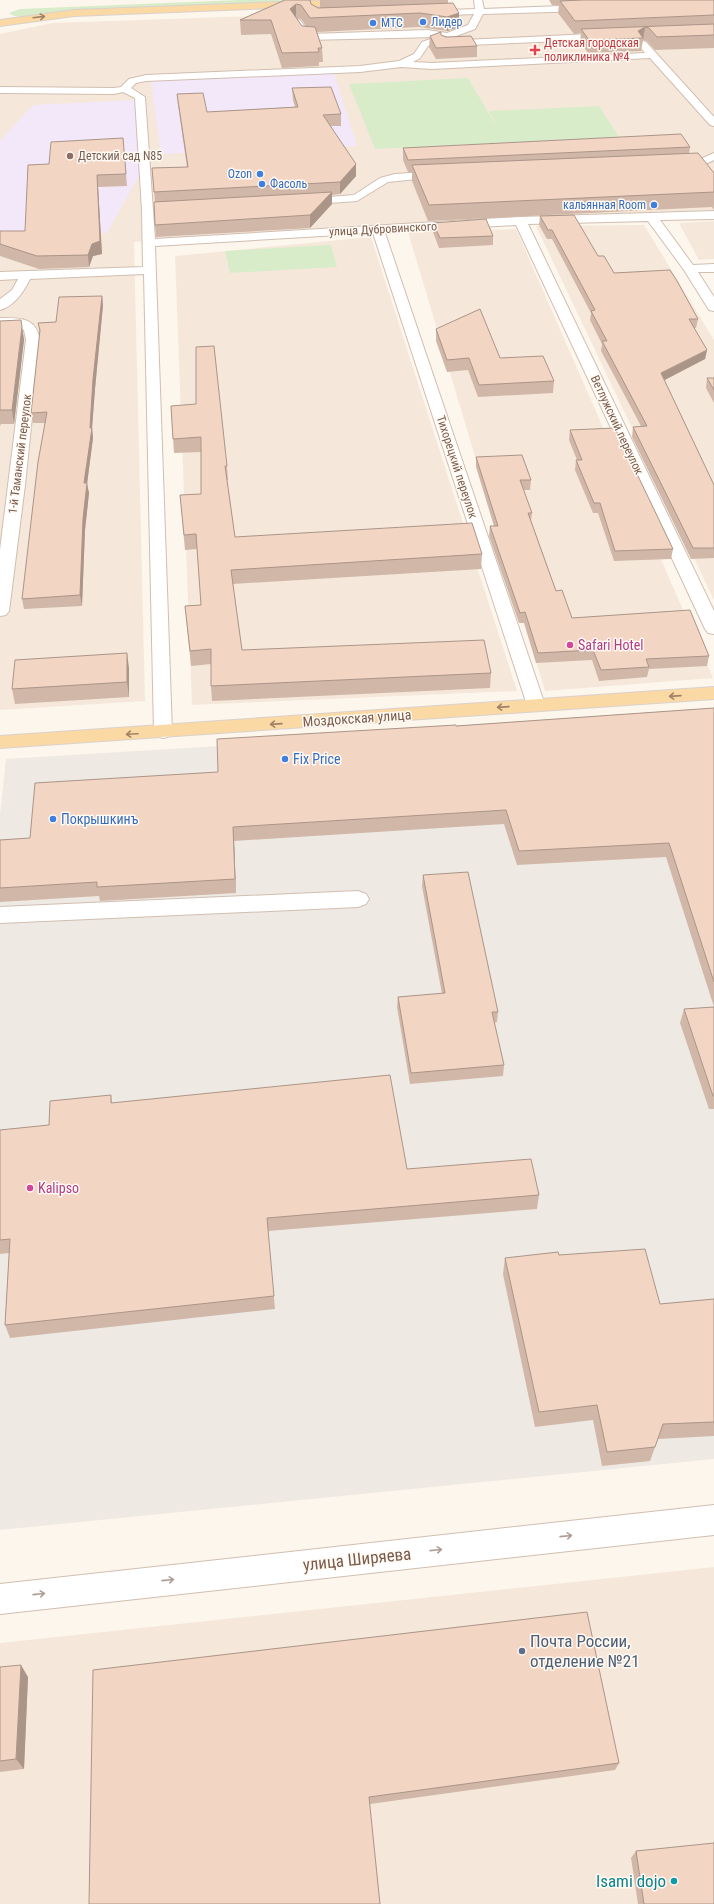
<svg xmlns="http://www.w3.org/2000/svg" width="714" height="1904" viewBox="0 0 714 1904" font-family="'Roboto Condensed',sans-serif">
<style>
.residential{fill:#f5e8da}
.industrial{fill:#efe9e4}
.education{fill:#f3e8fa}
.green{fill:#d8ecc9}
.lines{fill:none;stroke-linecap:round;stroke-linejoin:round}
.minor-casing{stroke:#d1beb0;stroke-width:2}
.major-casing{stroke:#dad1cd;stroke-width:2}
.minor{fill:#fff;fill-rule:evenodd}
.major{fill:#fbd9a5;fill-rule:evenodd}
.wall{fill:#d1b7a8;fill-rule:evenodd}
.shaded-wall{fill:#aa9588}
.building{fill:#f3d5c3;stroke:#aa9588}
.oneway{stroke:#a18267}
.oneway2{stroke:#af9d94}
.shop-dot{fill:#3f7fe0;stroke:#fffaf3;stroke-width:1.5}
.health-dot{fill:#e0444e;stroke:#fffaf3;stroke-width:1.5}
.education-dot{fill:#8d6e63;stroke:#fffaf3;stroke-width:1.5}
.hotel-dot{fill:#d1479c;stroke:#fffaf3;stroke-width:1.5}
.service-dot{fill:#5c6f8a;stroke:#fffaf3;stroke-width:1.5}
.culture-dot{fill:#0f9aa8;stroke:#fffaf3;stroke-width:1.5}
.labels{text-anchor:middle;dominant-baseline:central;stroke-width:3;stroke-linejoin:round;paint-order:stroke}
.far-shop-label{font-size:12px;fill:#366cbe;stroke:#fffaf3;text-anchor:start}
.far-health-label{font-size:12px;fill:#be3a42;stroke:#fffaf3;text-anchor:start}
.far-education-label{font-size:12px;fill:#785e54;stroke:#fffaf3;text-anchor:start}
.far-street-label{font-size:12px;fill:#7a5c4d;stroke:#fffaf3}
.hotel-label{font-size:14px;fill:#b23c85;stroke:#fffaf3;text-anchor:start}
.street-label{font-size:14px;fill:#7a5c4d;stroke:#fffaf3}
.shop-label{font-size:14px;fill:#366cbe;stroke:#fffaf3;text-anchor:start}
.near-street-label{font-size:17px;fill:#7a5c4d;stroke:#fffaf3}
.near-service-label{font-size:17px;fill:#4e5e75;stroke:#fffaf3;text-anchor:start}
.near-culture-label{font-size:17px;fill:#0d838f;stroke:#fffaf3;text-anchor:end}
</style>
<rect width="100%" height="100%" fill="#fdf6ec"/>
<g class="residential">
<polygon points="714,0 714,210 347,226 134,242 145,701 0,710 0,34 52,23"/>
<polygon points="714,221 714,259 699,260 679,223"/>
<polygon points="644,225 714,340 714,600 536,226"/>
<polygon points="516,229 713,678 545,691 408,232"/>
<polygon points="371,237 517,691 192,705 175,256"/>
<polygon points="714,1567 714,1904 0,1904 0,1643"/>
</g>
<polygon class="industrial" points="714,716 714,1459 0,1530 0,814 6,759"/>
<g class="education">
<polygon points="334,73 357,146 161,154 151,80"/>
<polygon points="136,100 142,170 107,233 0,232 0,141 33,105"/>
</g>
<g class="green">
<polygon points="239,0 369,0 75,11 22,17 14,16 9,13 20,9"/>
<polygon points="468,78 500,132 489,111 599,106 619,137 375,149 349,84"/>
<polygon points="331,245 337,267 230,273 225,251"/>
</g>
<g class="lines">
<g class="minor-casing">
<g id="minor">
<path d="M474,0H482L484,9L588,5L592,8L588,11L483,14L475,29L443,41L611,33L616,36L611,39L445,46L442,45V41L428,46L420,58L413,62L432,63L645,53L638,44L643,41L646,42L714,117V126L710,125L650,58L432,69L401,67L360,72L146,81L136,83L131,88L145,97L155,239L520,217L714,211V219L660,220L693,265L714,264V272H698L714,297V311L709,310L684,270L648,221L528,224L714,611V634L708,633L705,629L516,225L385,233L545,705L543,709L536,711L529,709L527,705L373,233L155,246L172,732L170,736L163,738L156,736L154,732L144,274L30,279C24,291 15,306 0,310V299L12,290L18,279L0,280V272L143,267L142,210L135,98L123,92L114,94L0,93V87L114,88L121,87L129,79L146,75L360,66L399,61L414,54L422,42L436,37L307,40L304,39L292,22L297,19L300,20L310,34L427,30L447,33L468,25L474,14L428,16L424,13L425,11L475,9Z"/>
<path d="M714,153V160C705,165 677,173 669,164L675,161L698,160Z"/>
<polygon points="442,171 448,174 446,176 388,182 357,201 303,205 297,202 303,199 354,195 380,178 395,174"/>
<path d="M0,318C20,318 36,317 40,340L25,485L9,611L6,615L0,616V550L26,340L24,330L17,327L0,326Z"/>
<polygon points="358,891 366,894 369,899 366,904 358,907 0,923 0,907"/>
<polygon points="714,1505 714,1535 0,1614 0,1584"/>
</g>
</g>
<g class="major-casing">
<g id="major">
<polygon points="333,0 403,0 399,3 74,16 0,26 0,20 74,10"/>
<polygon points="714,687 714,699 0,748 0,736"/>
</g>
</g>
<use href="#minor" class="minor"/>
<use href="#major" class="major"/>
</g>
<g class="wall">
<path d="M285,0L311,4L318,8L320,7V0H448V3L459,27L447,31L419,27L317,32L322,48L323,62H319V66L282,68L271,34L241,35L240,20ZM297,18L301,19L306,26H302Z"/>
<polygon points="549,0 714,0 714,48 655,50 647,41 643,40 641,51 588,53 580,42 581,33 574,34 558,13 559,5 552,5"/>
<polygon points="441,35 477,46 477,57 436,59 429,47 430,36"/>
<polygon points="292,88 341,114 341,126 331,126 356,176 340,194 332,195 332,204 310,228 156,237 155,225 155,202 152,168 187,167 178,105 177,94 207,112 295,107 293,100"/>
<polygon points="123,138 127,186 98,187 102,254 93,256 89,267 39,269 0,256 0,231 25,231 49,164"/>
<polygon points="690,147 689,153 714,173 714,210 712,207 428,221 412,181 412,172 408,172 403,160 403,148"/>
<polygon points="540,216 598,256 614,273 698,319 696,328 694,328 707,350 705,359 664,380 714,485 714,558 691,559 632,437 633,427 641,426 601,351 602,344 590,320 591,313 552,239 547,239 539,225"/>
<polygon points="433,223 493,236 493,245 439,248 433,232"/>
<polygon points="102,296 103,305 95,389 92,428 93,438 87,484 89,493 85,530 82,606 24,609 22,599 45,423 33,423 31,413 40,333 38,323 56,322"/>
<polygon points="0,321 22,327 24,340 14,424 1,424 0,426"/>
<polygon points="436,329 500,358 554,381 553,393 478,397 468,370 447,372 436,341"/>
<polygon points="707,378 714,378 714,403 706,388"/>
<polygon points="171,406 227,466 228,480 227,480 235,537 482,554 481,569 233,584 242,650 491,673 490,688 212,701 211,686 211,664 191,666 185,606 201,605 197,549 185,550 180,495 201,494 201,452 174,453"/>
<polygon points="570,430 673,549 671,559 614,561 598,513 593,513 575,470 576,460 577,460 569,440"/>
<polygon points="476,457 531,480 530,490 523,490 532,513 531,521 556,591 572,618 709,656 707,666 649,669 647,677 599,681 592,660 536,663 524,623 519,623 489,536 490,526 494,526 476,467"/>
<polygon points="129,668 129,697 15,704 12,689"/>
<polygon points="714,708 714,1109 709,1109 680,1023 684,1009 714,1007 666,857 517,865 504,824 234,841 236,893 100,901 99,896 0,902 0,840 30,838 218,772 456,726"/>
<polygon points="423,875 498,1012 497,1022 494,1023 504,1065 503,1076 410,1084 397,1007 398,997 442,994 422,886"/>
<polygon points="111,1095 112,1103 407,1169 539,1195 537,1209 268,1231 275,1309 10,1338 5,1325 9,1253 0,1254 0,1130 49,1125"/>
<polygon points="559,1255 660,1304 714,1299 714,1436 658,1439 650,1461 602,1466 593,1420 535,1427 503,1274 505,1258"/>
<polygon points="0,1667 28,1677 24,1769 0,1772"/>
<polygon points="93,1670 619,1763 615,1770 370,1804"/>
<polygon points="636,1851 714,1904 638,1904 631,1858"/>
</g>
<g class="shaded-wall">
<polygon points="296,4 296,18 290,9"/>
<polygon points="459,13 459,27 447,31 447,17"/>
<polygon points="645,27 643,40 643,38 638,31"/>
<polygon points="356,164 356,176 340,194 340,182"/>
<polygon points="97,175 98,187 102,254 93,256 89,267 88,255"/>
<polygon points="332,192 332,204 310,228 310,215"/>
<polygon points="102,296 103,305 95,389 92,428 93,438 87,484 89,493 85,530 82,606 80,595 84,483 93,379"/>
<polygon points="22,327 24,340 14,424 12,410"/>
<polygon points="707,350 705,359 659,383 661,373"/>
<polygon points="127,653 129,668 129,697 127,682"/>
<polygon points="233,827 234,841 236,893 235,879"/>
<polygon points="21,1665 28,1677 24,1769 16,1759"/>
</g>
<g class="building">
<polygon points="285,0 310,0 311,4 318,8 453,3 459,13 447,17 420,13 310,18 301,5 296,4 290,9 302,26 315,27 322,48 318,48 319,52 282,53 271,20 240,20"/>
<polygon points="583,0 714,0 714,15 575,21 560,1"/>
<polygon points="714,24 714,35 657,37 649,28 645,27 638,31 643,38 589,40 581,29"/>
<polygon points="441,32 441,35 446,37 471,36 477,46 436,48 430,36"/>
<polygon points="331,87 341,114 323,115 356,164 340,182 154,192 152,168 188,167 177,94 203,93 207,112 298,107 292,88"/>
<polygon points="681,134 690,147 408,160 403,148"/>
<polygon points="123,138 126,174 97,175 100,241 92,244 88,255 37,256 0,244 0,231 25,231 28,165 49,164 51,142"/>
<polygon points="698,153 714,173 714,192 429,205 412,165"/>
<polygon points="332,192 310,215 155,225 154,202"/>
<polygon points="574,215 598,256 604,256 614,273 670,270 677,281 698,319 689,319 707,350 661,373 714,485 714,548 693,548 633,427 647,426 602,341 607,341 591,311 595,310 552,230 548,230 540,216"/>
<polygon points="486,219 493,236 440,238 433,223"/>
<polygon points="102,296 93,379 90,428 92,428 84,483 87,483 83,519 80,595 22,599 38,462 47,412 31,413 40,330 38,323 56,322 59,297"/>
<polygon points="480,309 500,358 543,356 554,381 479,385 469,358 447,360 436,329"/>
<polygon points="21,320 22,327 12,410 0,410 0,321"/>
<polygon points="214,346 227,466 225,466 235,537 472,523 482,554 231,570 242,650 484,640 491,673 211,686 211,649 190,651 185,606 201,605 196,534 184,535 180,495 201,494 201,437 173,439 171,406 196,404 196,347"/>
<polygon points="707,378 714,378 714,390"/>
<polygon points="615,428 673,549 615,551 600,503 594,503 576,460 582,460 570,430"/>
<polygon points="522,455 531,480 520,480 532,513 528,513 556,591 562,590 572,618 690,610 709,656 646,659 649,667 601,670 593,650 538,653 525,612 520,613 490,526 498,526 476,457"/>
<polygon points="127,653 127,682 12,689 15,660"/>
<polygon points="714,708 714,982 669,843 519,851 506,810 233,827 235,879 97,887 97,882 0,888 0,840 30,838 35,783 218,772 217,739 456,725 456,726"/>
<polygon points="468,872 498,1012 492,1012 504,1065 411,1073 398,997 445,993 423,875"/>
<polygon points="714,1007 714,1096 713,1096 684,1009"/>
<polygon points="390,1075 407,1169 531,1159 539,1195 267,1218 274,1296 5,1325 10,1239 0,1240 0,1130 49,1125 50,1101 111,1095 111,1103"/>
<polygon points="645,1249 660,1304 714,1299 714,1422 663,1424 655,1447 607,1452 597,1405 539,1412 505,1258 558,1252 559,1255"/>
<polygon points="587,1612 619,1763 369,1797 380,1904 89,1904 93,1670"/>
<polygon points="21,1665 16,1759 0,1761 0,1667"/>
<polygon points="714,1843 714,1904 644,1904 636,1851"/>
</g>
<defs><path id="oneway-shaft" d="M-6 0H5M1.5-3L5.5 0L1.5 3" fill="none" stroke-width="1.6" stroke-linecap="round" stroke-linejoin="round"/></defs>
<g class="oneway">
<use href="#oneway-shaft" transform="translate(39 17) rotate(-7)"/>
<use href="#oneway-shaft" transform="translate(675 696) rotate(176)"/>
<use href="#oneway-shaft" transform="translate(503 707) rotate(176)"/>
<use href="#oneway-shaft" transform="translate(276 724) rotate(176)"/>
<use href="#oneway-shaft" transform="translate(132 734) rotate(177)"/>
</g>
<g class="oneway2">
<use href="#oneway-shaft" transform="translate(566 1536) rotate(-6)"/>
<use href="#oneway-shaft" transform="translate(436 1550) rotate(-6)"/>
<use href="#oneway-shaft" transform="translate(168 1580) rotate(-6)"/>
<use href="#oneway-shaft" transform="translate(39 1594) rotate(-6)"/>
</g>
<g class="shop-dot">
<circle cx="423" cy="22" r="4"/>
<circle cx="373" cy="23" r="4"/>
<circle cx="260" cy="174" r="4"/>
<circle cx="262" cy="184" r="4"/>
<circle cx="654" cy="205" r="4"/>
<circle cx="285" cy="759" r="4"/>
<circle cx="53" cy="819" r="4"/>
</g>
<path class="health-dot" d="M533 44h4v4h4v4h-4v4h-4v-4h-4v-4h4z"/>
<circle class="education-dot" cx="70" cy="156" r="4"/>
<g class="hotel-dot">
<circle cx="570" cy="645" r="4"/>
<circle cx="30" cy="1188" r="4"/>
</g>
<circle class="service-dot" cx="522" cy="1651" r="4"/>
<circle class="culture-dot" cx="674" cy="1881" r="4"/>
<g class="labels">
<g class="far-shop-label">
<text x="431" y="22">Лидер</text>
<text x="381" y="23">МТС</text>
<text x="252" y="174" text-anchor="end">Ozon</text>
<text x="270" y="184">Фасоль</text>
<text x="646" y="205" text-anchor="end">кальянная Room</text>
</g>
<g class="far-health-label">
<text x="544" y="43">Детская городская<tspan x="544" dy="14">поликлиника №4</tspan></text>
</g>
<g class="far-education-label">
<text x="78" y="156">Детский сад N85</text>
</g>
<g class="far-street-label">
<text transform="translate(383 229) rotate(-3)">улица Дубровинского</text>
<text transform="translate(617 425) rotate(65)">Ветлужский переулок</text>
<text transform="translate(20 454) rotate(-83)">1-й Таманский переулок</text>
<text transform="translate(457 467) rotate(72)">Тихорецкий переулок</text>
</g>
<g class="hotel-label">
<text x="578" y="645">Safari Hotel</text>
<text x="38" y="1188">Kalipso</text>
</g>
<g class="street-label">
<text transform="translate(357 718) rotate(-4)">Моздокская улица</text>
</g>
<g class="shop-label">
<text x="293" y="759">Fix Price</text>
<text x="61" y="819">Покрышкинъ</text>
</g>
<g class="near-street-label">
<text transform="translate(357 1559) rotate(-6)">улица Ширяева</text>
</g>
<g class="near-service-label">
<text x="530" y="1641">Почта России,<tspan x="530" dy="20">отделение №21</tspan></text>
</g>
<g class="near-culture-label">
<text x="666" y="1881">Isami dojo</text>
</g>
</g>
</svg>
